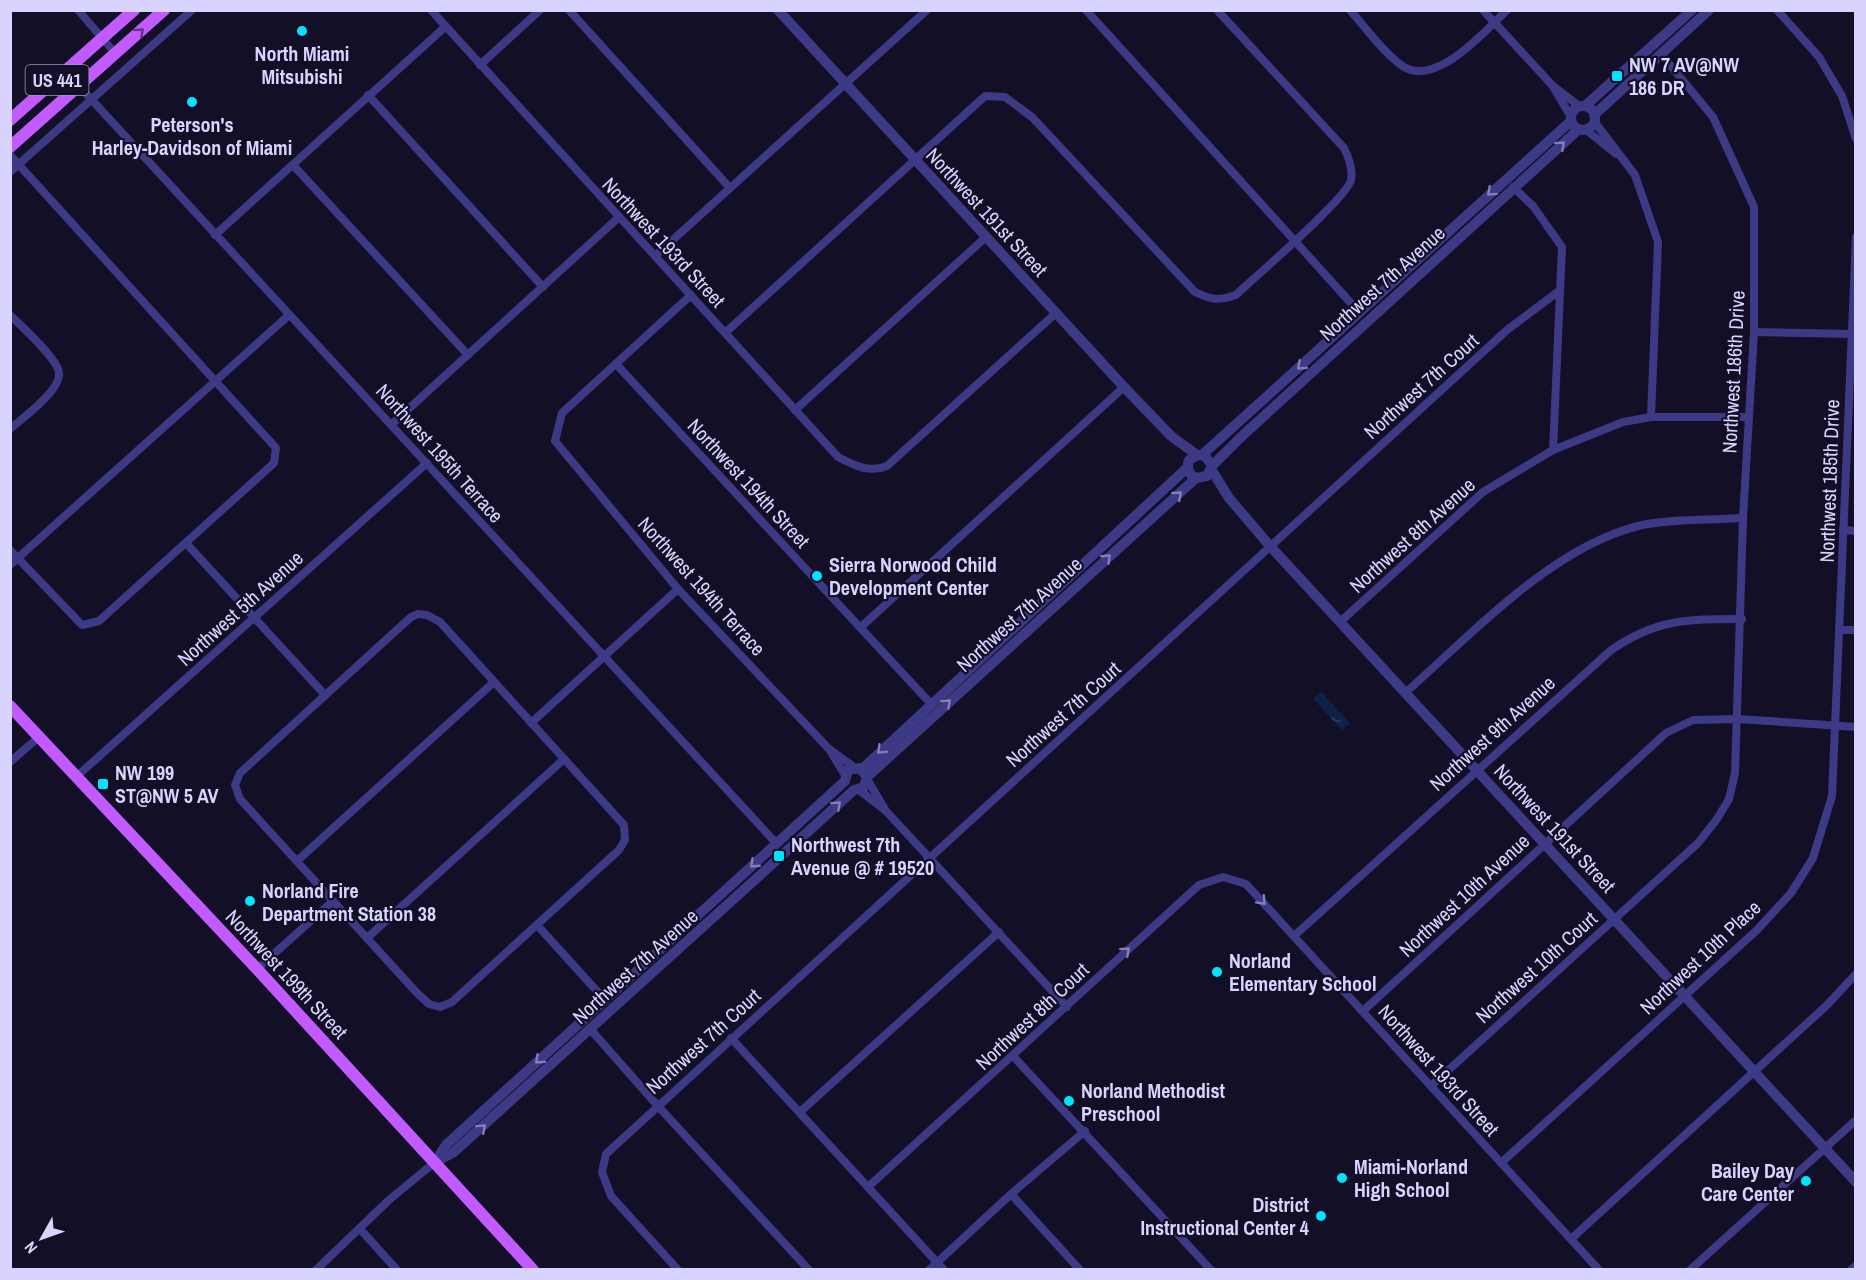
<svg xmlns="http://www.w3.org/2000/svg" width="1866" height="1280" viewBox="0 0 1866 1280" font-family="'Archivo Narrow',sans-serif">
<style>
.water{fill:url(#water-ripples)}
.lines{fill:none;stroke-linecap:round;stroke-linejoin:round}
.minor{stroke:#3d3a85;stroke-width:8}
.tertiary{stroke:#3d3a85;stroke-width:10}
.primary{stroke:#c25bff;stroke-width:12}
.oneway{stroke:#623188}
.oneway2{stroke:#837fbc}
.poi-dot{fill:#00e5ff;stroke:#130f26;stroke-width:2}
.labels{text-anchor:middle;dominant-baseline:central;stroke-width:4.5;stroke-linejoin:round;paint-order:stroke}
.shield{fill:#130f26;stroke:#9e99be;stroke-width:1.5}
.shield-label{font-size:18px;font-weight:bold;fill:#d9d4ff}
.poi-label{font-size:20px;font-weight:bold;fill:#d9d4ff;stroke:#130f26;text-anchor:start}
.street-label{font-size:20px;fill:#d9d4ff;stroke:#130f26}
</style>
<defs>
<pattern id="water-ripples" width="26" height="14" patternUnits="userSpaceOnUse" patternTransform="scale(1.5)"><rect width="26" height="14" fill="#0c2248"/><path d="M2 4q2-2 4 0t4 0M15 11q2-2 4 0t4 0" fill="none" stroke="#2f4163"/></pattern>
</defs>
<rect width="100%" height="100%" fill="#130f26"/>
<polygon class="water" points="1321,692 1350,723 1342,730 1313,699"/>
<g class="lines">
<g class="minor">
<polyline points="78,10 115,53"/>
<path d="M431,10L838,457C855,466 869,473 887,466L1056,313"/>
<polyline points="569,10 730,188"/>
<polyline points="1086,10 1359,312"/>
<path d="M1350,10C1366,28 1382,51 1401,65C1434,90 1484,32 1507,10"/>
<polyline points="1483,10 1552,85 1571,117"/>
<polyline points="1777,10 1819,57 1842,96 1856,139"/>
<polyline points="480,65 540,10"/>
<polyline points="79,86 776,843"/>
<polyline points="1553,86 1579,106"/>
<polyline points="368,95 543,287"/>
<polyline points="1594,121 1635,175 1658,242 1651,417"/>
<polyline points="1585,129 1616,154"/>
<polyline points="10,155 276,448 274,463 99,621 82,625 10,550"/>
<polyline points="293,165 468,355"/>
<polyline points="10,172 192,10"/>
<polyline points="1513,187 1533,206 1562,247 1553,450"/>
<polyline points="215,235 445,27"/>
<polyline points="655,256 927,10"/>
<polyline points="691,295 562,413 555,441 678,589 829,749 854,767"/>
<path d="M10,315C21,326 58,359 59,373C61,390 23,418 10,429"/>
<polyline points="1754,332 1854,334"/>
<path d="M725,333L985,96L1005,97L1032,117L1195,292C1211,300 1219,301 1236,295C1256,276 1347,198 1351,180C1353,169 1349,158 1344,148L1217,10"/>
<polyline points="616,364 931,704"/>
<polyline points="795,410 986,237"/>
<polyline points="392,424 618,218"/>
<polyline points="1843,530 1856,531"/>
<polyline points="186,543 325,695"/>
<polyline points="10,565 288,316"/>
<polygon points="418,614 427,615 440,622 624,825 625,840 619,850 452,1002 440,1007 429,1004 417,993 240,799 235,785 240,773 411,617"/>
<polyline points="1340,622 1483,492 1553,450 1623,422 1651,417 1748,417"/>
<polyline points="861,627 1124,387"/>
<polyline points="1840,630 1856,630"/>
<path d="M1405,693C1472,634 1551,548 1638,526C1665,519 1713,520 1743,518"/>
<polyline points="531,723 678,589"/>
<polyline points="829,749 845,775"/>
<polyline points="10,762 39,737"/>
<polyline points="76,777 427,463"/>
<polyline points="867,779 886,811 1067,1007"/>
<polyline points="859,790 885,810"/>
<polyline points="297,861 494,682"/>
<polyline points="537,925 605,1000"/>
<path d="M1294,936L1610,651C1655,619 1688,619 1742,619"/>
<polyline points="367,938 564,759"/>
<polyline points="257,969 333,901"/>
<polyline points="1363,1011 1666,733 1693,720 1738,719 1856,727"/>
<polyline points="591,1030 657,1105 809,1270"/>
<polyline points="731,1038 944,1270"/>
<polyline points="1013,1056 1211,1270"/>
<polyline points="1431,1086 1698,843 1717,819 1729,799 1735,773 1743,518 1754,332 1754,207 1713,117 1661,54"/>
<polyline points="800,1112 999,932"/>
<polyline points="1501,1163 1757,930 1791,893 1813,858 1832,796 1856,237"/>
<polyline points="868,1187 1199,885 1223,877 1246,884 1599,1270"/>
<polyline points="1011,1194 1080,1270"/>
<polyline points="361,1230 397,1270"/>
<polyline points="1571,1239 1826,1006 1856,974"/>
<polyline points="316,1270 389,1200 435,1162"/>
<polyline points="678,1270 611,1196 602,1172 606,1154 1507,330 1559,291"/>
<polyline points="929,1270 1011,1194 1085,1131"/>
<polyline points="1690,1270 1856,1120"/>
</g>
<g class="tertiary">
<polyline points="778,10 1124,387 1171,436 1197,455"/>
<polyline points="1585,106 1692,10"/>
<circle cx="1583" cy="118" r="12"/>
<polyline points="1594,115 1709,10"/>
<polyline points="1202,455 1571,121"/>
<path d="M1212,466L1205,456L1198,455L1189,460C1186,469 1189,475 1196,478L1207,476L1212,466L1241,437L1579,129"/>
<polyline points="1211,469 1229,498 1270,546 1856,1182"/>
<polyline points="862,769 1187,468"/>
<polyline points="435,1162 454,1152 854,790 864,787 867,777 1196,478"/>
<polyline points="435,1162 446,1145 845,781 848,770 860,768 867,777"/>
<polyline points="1852,1270 1856,1267"/>
</g>
<g class="primary">
<polyline points="10,120 134,10"/>
<polyline points="10,147 164,10"/>
<polyline points="10,706 257,969 533,1270"/>
</g>
</g>
<defs><path id="oneway-chevron" d="M-2-3.5L2.5 0L-2 3.5" fill="none" stroke-width="1.6" stroke-linecap="round" stroke-linejoin="round" transform="scale(1.5)"/></defs>
<use class="oneway" href="#oneway-chevron" transform="translate(140 32) rotate(-42)"/>
<g class="oneway2">
<use href="#oneway-chevron" transform="translate(1561 145) rotate(-42)"/>
<use href="#oneway-chevron" transform="translate(1491 192) rotate(138)"/>
<use href="#oneway-chevron" transform="translate(1301 366) rotate(138)"/>
<use href="#oneway-chevron" transform="translate(1178 495) rotate(-41)"/>
<use href="#oneway-chevron" transform="translate(1107 558) rotate(-43)"/>
<use href="#oneway-chevron" transform="translate(947 703) rotate(-42)"/>
<use href="#oneway-chevron" transform="translate(881 750) rotate(136)"/>
<use href="#oneway-chevron" transform="translate(837 805) rotate(-42)"/>
<use href="#oneway-chevron" transform="translate(754 864) rotate(137)"/>
<use href="#oneway-chevron" transform="translate(1262 901) rotate(47)"/>
<use href="#oneway-chevron" transform="translate(1126 951) rotate(-42)"/>
<use href="#oneway-chevron" transform="translate(539 1060) rotate(137)"/>
<use href="#oneway-chevron" transform="translate(482 1128) rotate(-42)"/>
</g>
<g class="poi-dot">
<circle cx="302" cy="31" r="6"/>
<rect x="1611" y="70" width="12" height="12" rx="3"/>
<circle cx="192" cy="102" r="6"/>
<circle cx="817" cy="576" r="6"/>
<rect x="97" y="778" width="12" height="12" rx="3"/>
<rect x="773" y="850" width="12" height="12" rx="3"/>
<circle cx="250" cy="901" r="6"/>
<circle cx="1217" cy="972" r="6"/>
<circle cx="1069" cy="1101" r="6"/>
<circle cx="1342" cy="1178" r="6"/>
<circle cx="1806" cy="1181" r="6"/>
<circle cx="1321" cy="1216" r="6"/>
</g>
<g class="labels">
<rect class="shield" x="25.5" y="65" width="63" height="30" rx="4.5"/>
<g class="shield-label">
<text x="57" y="80">US 441</text>
</g>
<g class="poi-label">
<text x="302" y="53" text-anchor="middle">North Miami<tspan x="302" dy="23">Mitsubishi</tspan></text>
<text x="1629" y="64">NW 7 AV@NW<tspan x="1629" dy="23">186 DR</tspan></text>
<text x="192" y="124" text-anchor="middle">Peterson's<tspan x="192" dy="23">Harley-Davidson of Miami</tspan></text>
<text x="829" y="564">Sierra Norwood Child<tspan x="829" dy="23">Development Center</tspan></text>
<text x="115" y="772">NW 199<tspan x="115" dy="23">ST@NW 5 AV</tspan></text>
<text x="791" y="844">Northwest 7th<tspan x="791" dy="23">Avenue @ # 19520</tspan></text>
<text x="262" y="890">Norland Fire<tspan x="262" dy="23">Department Station 38</tspan></text>
<text x="1229" y="960">Norland<tspan x="1229" dy="23">Elementary School</tspan></text>
<text x="1081" y="1090">Norland Methodist<tspan x="1081" dy="23">Preschool</tspan></text>
<text x="1354" y="1166">Miami-Norland<tspan x="1354" dy="23">High School</tspan></text>
<text x="1794" y="1170" text-anchor="end">Bailey Day<tspan x="1794" dy="23">Care Center</tspan></text>
<text x="1309" y="1204" text-anchor="end">District<tspan x="1309" dy="23">Instructional Center 4</tspan></text>
</g>
<g class="street-label">
<text transform="translate(987 212) rotate(47)">Northwest 191st Street</text>
<text transform="translate(664 242) rotate(47)">Northwest 193rd Street</text>
<text transform="translate(1382 283) rotate(-42)">Northwest 7th Avenue</text>
<text transform="translate(1733 372) rotate(-87)">Northwest 186th Drive</text>
<text transform="translate(1421 386) rotate(-42)">Northwest 7th Court</text>
<text transform="translate(440 453) rotate(48)">Northwest 195th Terrace</text>
<text transform="translate(1829 481) rotate(-88)">Northwest 185th Drive</text>
<text transform="translate(749 483) rotate(47)">Northwest 194th Street</text>
<text transform="translate(1412 535) rotate(-42)">Northwest 8th Avenue</text>
<text transform="translate(702 586) rotate(48)">Northwest 194th Terrace</text>
<text transform="translate(240 608) rotate(-42)">Northwest 5th Avenue</text>
<text transform="translate(1019 614) rotate(-42)">Northwest 7th Avenue</text>
<text transform="translate(1063 714) rotate(-42)">Northwest 7th Court</text>
<text transform="translate(1492 733) rotate(-42)">Northwest 9th Avenue</text>
<text transform="translate(1555 828) rotate(47)">Northwest 191st Street</text>
<text transform="translate(1464 895) rotate(-43)">Northwest 10th Avenue</text>
<text transform="translate(1700 957) rotate(-43)">Northwest 10th Place</text>
<text transform="translate(635 966) rotate(-42)">Northwest 7th Avenue</text>
<text transform="translate(1536 967) rotate(-42)">Northwest 10th Court</text>
<text transform="translate(287 974) rotate(47)">Northwest 199th Street</text>
<text transform="translate(1032 1016) rotate(-43)">Northwest 8th Court</text>
<text transform="translate(703 1041) rotate(-42)">Northwest 7th Court</text>
<text transform="translate(1439 1070) rotate(48)">Northwest 193rd Street</text>
</g>
</g>
<rect width="1866" height="1280" fill="none" stroke="#d9d4ff" stroke-width="24"/>
<g transform="translate(42 1238) rotate(230)" stroke="#130f26" stroke-width="4.5" paint-order="stroke">
<path d="M0-4.5L10 22L0 15L-10 22Z" fill="#d9d4ff"/>
<text y="-9" font-size="16" font-weight="bold" text-anchor="middle" fill="#d9d4ff">N</text>
</g>
</svg>
